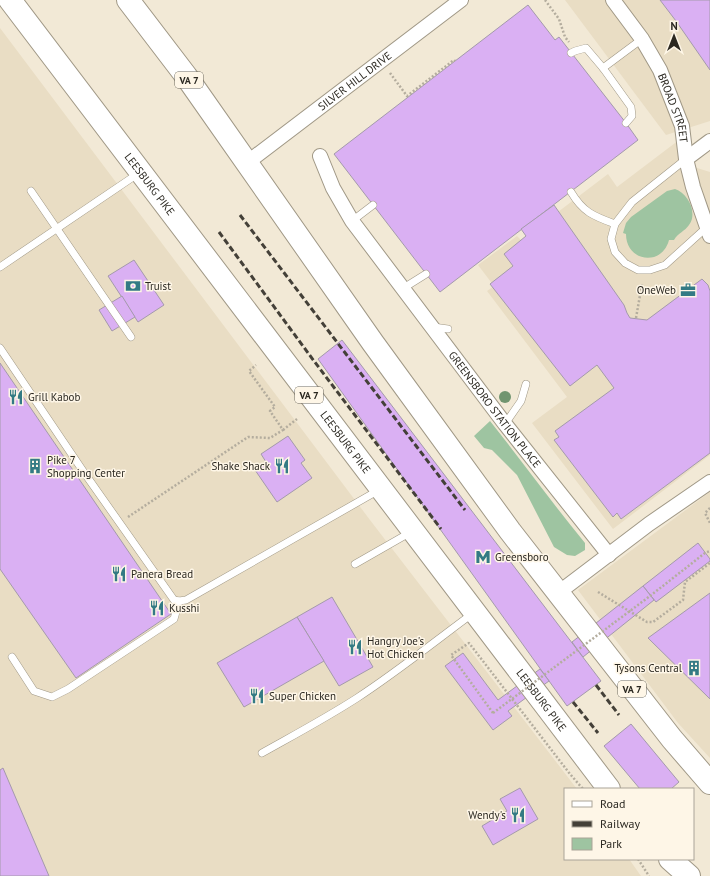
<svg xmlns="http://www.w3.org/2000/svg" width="710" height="876" viewBox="0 0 710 876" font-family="'PT Sans',sans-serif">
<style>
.built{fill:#e9ddc4}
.green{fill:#9ec4a1}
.building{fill:#dab0f3;stroke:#a49aab}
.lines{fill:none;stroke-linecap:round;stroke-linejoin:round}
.lane-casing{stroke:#a09886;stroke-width:8}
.street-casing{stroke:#a09886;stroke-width:16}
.highway-casing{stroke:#a09886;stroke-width:24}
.path{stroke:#b4ad9e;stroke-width:2.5;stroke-dasharray:2 2;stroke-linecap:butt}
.lane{stroke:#fff;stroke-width:7}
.street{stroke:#fff;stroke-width:14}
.highway{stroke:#fff;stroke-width:22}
.rail{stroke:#444038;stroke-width:3;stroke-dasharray:6 3;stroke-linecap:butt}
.path-bridge{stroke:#b4ad9e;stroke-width:2.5;stroke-dasharray:2 2;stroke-linecap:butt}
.tree{fill:#719570}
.labels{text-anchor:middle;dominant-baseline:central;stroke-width:3;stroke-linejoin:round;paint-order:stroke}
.shield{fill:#fef6e7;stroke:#6a665c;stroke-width:1}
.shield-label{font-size:10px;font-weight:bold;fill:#2b2821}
.street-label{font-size:11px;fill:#2b2821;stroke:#fef6e7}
.poi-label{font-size:11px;fill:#2b2821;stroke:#fef6e7;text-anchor:start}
</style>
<rect width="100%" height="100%" fill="#f2e9d6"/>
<g class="built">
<polygon points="565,0 710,0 710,121 666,135"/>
<polygon points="0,28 370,520 577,789 565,789 565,859 629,859 641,876 0,876"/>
<polygon points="679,140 684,156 697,168 710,172 710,455 613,529 532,423 567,397 487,291 494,286 478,265 517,236 521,240 608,174 617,187"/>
<polygon points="710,492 710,758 678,723 578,590"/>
</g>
<g class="green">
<path d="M675,189C688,193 698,213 689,225C685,231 678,233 674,240H669C662,267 626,262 626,234L623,233L626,223L631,217L667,191Z"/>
<path d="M490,421C522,461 552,503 585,543V550L575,556L567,555L554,547L517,475L492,450L484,448L474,436Z"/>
</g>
<g class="building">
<polygon points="660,0 710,0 710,70 676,21"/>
<polygon points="528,5 555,40 559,37 626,123 638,140 440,292 334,154"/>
<polygon points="554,205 624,305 627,313 630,318 647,320 702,279 708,285 710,291 710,453 621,519 617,513 613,517 554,440 559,437 555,431 614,388 597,365 570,386 490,284 513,266 504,254 526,236 521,229"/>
<polygon points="134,260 164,305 138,322 108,276"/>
<polygon points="122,296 135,317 112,331 99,310"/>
<polygon points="342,340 601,681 567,706 318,359"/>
<polygon points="0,363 171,614 76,678 0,569"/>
<polygon points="288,436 305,460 301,463 312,478 277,502 255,470 266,462 261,454"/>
<polygon points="698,543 710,559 710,561 656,602 643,586"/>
<polygon points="643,586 654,600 583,657 572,642"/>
<polygon points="710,593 710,699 648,638"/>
<polygon points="332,597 373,667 339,686 297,617"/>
<polygon points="297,617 324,661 244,707 217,663"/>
<polygon points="463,653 498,700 540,669 549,681 508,711 512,716 493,730 445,666"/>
<polygon points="631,724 679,782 671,789 640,789 604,746"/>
<polygon points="3,768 49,876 0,876 0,770"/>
<polygon points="520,788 538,819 493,845 482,826 507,811 500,799"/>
</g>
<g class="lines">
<g class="lane-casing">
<g id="lane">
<polyline points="571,53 575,51 586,48 603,68 631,107 632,116 626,123"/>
<polyline points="603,68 642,39"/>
<polyline points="686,159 632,202 615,224 611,239 615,252 625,263 638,270 650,270 665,265 707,227"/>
<polyline points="31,191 131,337"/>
<path d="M571,192C583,212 593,216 615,224"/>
<polyline points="352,221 373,205"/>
<polyline points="0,267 139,173"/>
<polyline points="402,289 426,274"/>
<polyline points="433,327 448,329"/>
<polyline points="0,348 83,471 174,600 179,601 186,600 379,490"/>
<polyline points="505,424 521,401 526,384"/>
<polyline points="355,564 411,532"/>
<polyline points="12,657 34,691 52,697 68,689 174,619 179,601"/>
<path d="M262,753C294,735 326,718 357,698C397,672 434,642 472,614"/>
</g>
</g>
<g class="street-casing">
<g id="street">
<path id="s1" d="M613,0L642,39L660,70L682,126L686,159L693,187L710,236"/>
<path id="s2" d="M320,156L333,188L352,221L505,424L609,555"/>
<polyline points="686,159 710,141"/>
<path id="s3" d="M248,162L461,0"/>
<polyline points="558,593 649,524 710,482"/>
</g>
</g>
<g class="highway-casing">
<g id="highway">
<path id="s4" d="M10,0L609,789"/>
<polyline points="128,0 186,76 373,343 510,531 672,739 710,783"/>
<polyline points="670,859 689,876"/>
</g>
</g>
<g class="path">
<polyline points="545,0 559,19 565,37 569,42"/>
<polyline points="390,73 407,96 454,60 455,61"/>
<polyline points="636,318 642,284"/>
<polyline points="283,430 297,419"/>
<polyline points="710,508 705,513 710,523"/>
<polyline points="128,517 248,437 270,438 283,430 270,411 275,407 249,371 256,365"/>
<polyline points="598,592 647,622 653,622 683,600 685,582 710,563"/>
<polyline points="650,596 705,553 710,551"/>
<polyline points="493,713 451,655 469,643 570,774 583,789"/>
<polyline points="638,859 649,876"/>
</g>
<use href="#lane" class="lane"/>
<use href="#street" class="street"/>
<use href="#highway" class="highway"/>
<g class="rail">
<polyline points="240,215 465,510"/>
<polyline points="219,232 314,361 441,529"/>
<polyline points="596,685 619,715"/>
<polyline points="573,702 598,733"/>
</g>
<polyline class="path-bridge" points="493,713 650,596"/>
</g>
<circle class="tree" cx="505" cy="397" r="6"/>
<defs>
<g id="bank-bare" transform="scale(1.2)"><path d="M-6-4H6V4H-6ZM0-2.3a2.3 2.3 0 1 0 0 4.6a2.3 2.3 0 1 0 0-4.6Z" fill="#337a84" stroke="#fef6e7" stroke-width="2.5" paint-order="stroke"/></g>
<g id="office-bare" transform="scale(1.2)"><path d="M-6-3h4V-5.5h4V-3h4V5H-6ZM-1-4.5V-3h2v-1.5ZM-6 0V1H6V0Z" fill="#337a84" stroke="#fef6e7" stroke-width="2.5" paint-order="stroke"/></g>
<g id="restaurant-bare" transform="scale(1.2)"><path d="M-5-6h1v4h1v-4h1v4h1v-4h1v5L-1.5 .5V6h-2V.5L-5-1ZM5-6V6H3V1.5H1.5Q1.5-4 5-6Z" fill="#337a84" stroke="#fef6e7" stroke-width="2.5" paint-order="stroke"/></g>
<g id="building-bare" transform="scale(1.2)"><path d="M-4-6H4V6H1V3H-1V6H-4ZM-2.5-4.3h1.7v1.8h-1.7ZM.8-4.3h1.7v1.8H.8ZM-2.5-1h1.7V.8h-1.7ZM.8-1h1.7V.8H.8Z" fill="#337a84" stroke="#fef6e7" stroke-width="2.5" paint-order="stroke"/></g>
<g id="metro-bare" transform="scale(1.2)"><path d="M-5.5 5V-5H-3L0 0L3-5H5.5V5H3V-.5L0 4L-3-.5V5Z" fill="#337a84" stroke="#fef6e7" stroke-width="2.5" paint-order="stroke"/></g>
</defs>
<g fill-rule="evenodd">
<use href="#bank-bare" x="133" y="286"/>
<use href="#office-bare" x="688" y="290"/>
<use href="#restaurant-bare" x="16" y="397"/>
<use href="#building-bare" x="35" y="466"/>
<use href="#restaurant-bare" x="282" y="466"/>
<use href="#metro-bare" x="483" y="557"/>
<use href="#restaurant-bare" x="119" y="574"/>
<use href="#restaurant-bare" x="157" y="608"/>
<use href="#restaurant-bare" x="355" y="647"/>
<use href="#building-bare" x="694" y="668"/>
<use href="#restaurant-bare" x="257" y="696"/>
<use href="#restaurant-bare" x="518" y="815"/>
</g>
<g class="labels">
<g class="shield">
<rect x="175" y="72" width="28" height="16" rx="3"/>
<rect x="295" y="387" width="28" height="16" rx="3"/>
<rect x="618" y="681" width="28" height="16" rx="3"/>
</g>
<g class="shield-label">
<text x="189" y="80">VA 7</text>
<text x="309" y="395">VA 7</text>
<text x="632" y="689">VA 7</text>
</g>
<g class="street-label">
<text stroke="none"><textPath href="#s3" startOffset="134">SILVER HILL DRIVE</textPath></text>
<text stroke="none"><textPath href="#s1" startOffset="125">BROAD STREET</textPath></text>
<text stroke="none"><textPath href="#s4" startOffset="231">LEESBURG PIKE</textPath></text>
<text stroke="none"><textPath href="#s2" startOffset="309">GREENSBORO STATION PLACE</textPath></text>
<text stroke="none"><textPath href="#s4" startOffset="555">LEESBURG PIKE</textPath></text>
<text stroke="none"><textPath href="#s4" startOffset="879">LEESBURG PIKE</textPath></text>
</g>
<g class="poi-label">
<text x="145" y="286">Truist</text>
<text x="676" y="290" text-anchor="end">OneWeb</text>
<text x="28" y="397">Grill Kabob</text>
<text x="47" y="460">Pike 7<tspan x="47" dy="13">Shopping Center</tspan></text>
<text x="270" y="466" text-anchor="end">Shake Shack</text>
<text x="495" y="557">Greensboro</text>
<text x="131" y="574">Panera Bread</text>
<text x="169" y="608">Kusshi</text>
<text x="367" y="641">Hangry Joe's<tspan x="367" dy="13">Hot Chicken</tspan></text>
<text x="682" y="668" text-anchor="end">Tysons Central</text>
<text x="269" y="696">Super Chicken</text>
<text x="506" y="815" text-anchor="end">Wendy's</text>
</g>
</g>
<rect x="564" y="788" width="130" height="72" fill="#fef6e7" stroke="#aaa498"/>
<rect x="572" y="801" width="20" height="6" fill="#ffffff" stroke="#aaa498"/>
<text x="600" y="808" font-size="12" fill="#2b2821">Road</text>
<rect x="572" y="821" width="20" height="6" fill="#444038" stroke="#aaa498"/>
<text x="600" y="828" font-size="12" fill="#2b2821">Railway</text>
<rect x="572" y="838" width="20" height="12" fill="#9ec4a1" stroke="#aaa498"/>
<text x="600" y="848" font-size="12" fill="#2b2821">Park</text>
<g transform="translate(674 36)" stroke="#fef6e7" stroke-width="3" paint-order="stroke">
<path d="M0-3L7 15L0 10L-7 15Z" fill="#2b2821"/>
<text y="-6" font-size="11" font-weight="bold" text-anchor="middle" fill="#2b2821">N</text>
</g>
</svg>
